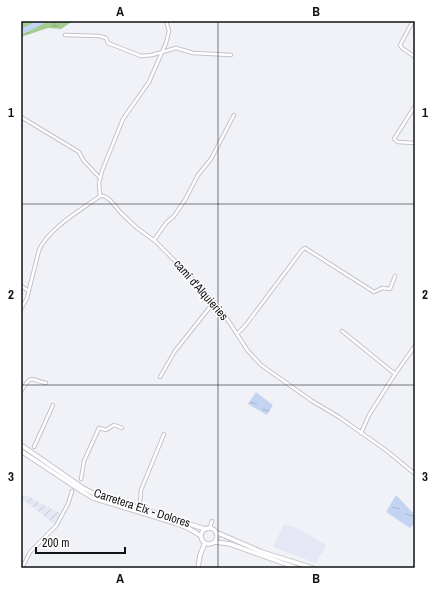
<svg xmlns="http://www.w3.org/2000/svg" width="436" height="589" viewBox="0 0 436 589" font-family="'Archivo Narrow',sans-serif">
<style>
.built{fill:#e5e7f5}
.industrial{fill:url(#industrial-furrows)}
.wetland{fill:url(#wetland-marsh)}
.water{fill:url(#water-ripples)}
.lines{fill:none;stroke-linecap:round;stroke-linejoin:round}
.river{stroke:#c3d4f2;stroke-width:5.5}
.street-casing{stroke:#c3c4ca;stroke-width:4.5}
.secondary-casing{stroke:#c3c4ca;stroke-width:5.5}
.street{stroke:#fff;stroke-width:2.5}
.secondary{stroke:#fff;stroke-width:3.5}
.grid{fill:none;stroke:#111214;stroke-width:1;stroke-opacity:0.55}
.labels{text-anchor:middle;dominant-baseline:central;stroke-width:3;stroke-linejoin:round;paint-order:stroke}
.street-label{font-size:12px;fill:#111214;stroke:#fff}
.neatline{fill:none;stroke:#111214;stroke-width:1.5}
.grid-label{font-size:13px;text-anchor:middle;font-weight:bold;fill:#111214}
</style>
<defs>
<pattern id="industrial-furrows" width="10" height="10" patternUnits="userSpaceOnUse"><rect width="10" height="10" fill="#e5e7f5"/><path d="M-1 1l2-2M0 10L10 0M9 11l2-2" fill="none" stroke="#c3c5d1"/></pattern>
<pattern id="wetland-marsh" width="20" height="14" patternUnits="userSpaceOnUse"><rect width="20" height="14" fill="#a3cd93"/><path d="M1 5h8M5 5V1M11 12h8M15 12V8" fill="none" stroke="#8baf7e"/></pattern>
<pattern id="water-ripples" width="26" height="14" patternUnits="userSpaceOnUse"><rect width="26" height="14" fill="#c3d4f2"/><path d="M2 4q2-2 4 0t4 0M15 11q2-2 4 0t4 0" fill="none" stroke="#a6b5cf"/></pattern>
</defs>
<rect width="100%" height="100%" fill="#f1f2f8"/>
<polygon class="built" points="284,524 296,527 326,545 323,552 319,556 316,563 273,547"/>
<polygon class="industrial" points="26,495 61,514 55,525 28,503 21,499 21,498"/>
<polygon class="wetland" points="21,21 73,21 61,29 48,28 21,37"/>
<g class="water">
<polygon points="256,392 273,405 267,415 248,404"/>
<polygon points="396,495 415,515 415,523 410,528 386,512"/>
</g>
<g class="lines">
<polyline class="river" points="21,32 43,21"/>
<g class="street-casing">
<g id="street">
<polyline points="413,21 400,45 402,48 415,57"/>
<polyline points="65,35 99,36 106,38 108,43 141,56 152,55 176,48 193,53 231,55"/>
<polyline points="415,106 394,139 398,142 415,143"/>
<polyline points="21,117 79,152 83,160 100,178"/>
<polyline points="100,196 99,183 102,171 123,119 149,82 166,43 169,31 166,21"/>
<polyline points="154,240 167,222 174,216 185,200 198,175 211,159 234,115"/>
<polyline points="21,286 29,291"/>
<path d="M21,309L27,298L39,250C49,228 81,210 100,196H104L110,200L121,213L137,228L155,241L198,284L224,314L248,351L261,365L312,401L339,417L387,451L415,474"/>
<polyline points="342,331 395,374 369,415 361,433"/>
<polyline points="237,334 245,326 302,250 305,248 374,292 382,288 390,289 395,276"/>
<polyline points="395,374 415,346"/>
<polyline points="160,377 175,351 214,302"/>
<path d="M21,391C33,373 29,380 46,383"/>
<polyline points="34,447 53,405"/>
<polyline points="81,479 84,461 99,428 106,430 114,425 122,428"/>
<polyline points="140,502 141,490 164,434"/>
<polyline points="210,527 212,521"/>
<polyline points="22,568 30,552 56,526 68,504 72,491"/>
</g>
</g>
<g class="secondary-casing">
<g id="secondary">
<polyline points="21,445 83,488 93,493 205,529"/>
<polyline points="21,451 83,492 93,498 175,523 188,528 201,536"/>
<circle cx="209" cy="536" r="8"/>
<polyline points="218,533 262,552 313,568"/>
<polyline points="215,542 230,544 297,568"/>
<polyline points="198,568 200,555 205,543"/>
</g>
</g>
<use href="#street" class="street"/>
<use href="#secondary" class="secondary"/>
</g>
<path class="grid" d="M218,21V568M21,204H415M21,385H415"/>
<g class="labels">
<g class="street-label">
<text transform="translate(201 290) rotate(49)">camí d'Alquieries</text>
<text transform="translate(142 508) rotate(18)">Carretera Elx - Dolores</text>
</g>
</g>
<rect width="436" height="589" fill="none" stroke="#ffffff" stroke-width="44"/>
<path d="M36 547v6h89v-6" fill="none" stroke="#111214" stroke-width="2"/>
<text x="42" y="547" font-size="12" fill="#111214" stroke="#ffffff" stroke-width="3" paint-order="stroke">200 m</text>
<rect x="22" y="22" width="392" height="545" class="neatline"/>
<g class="grid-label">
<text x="120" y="16">A</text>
<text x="316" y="16">B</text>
<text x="11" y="117">1</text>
<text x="425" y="117">1</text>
<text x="11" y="299">2</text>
<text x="425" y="299">2</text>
<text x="11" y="481">3</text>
<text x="425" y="481">3</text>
<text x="120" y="583">A</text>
<text x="316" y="583">B</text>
</g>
</svg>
